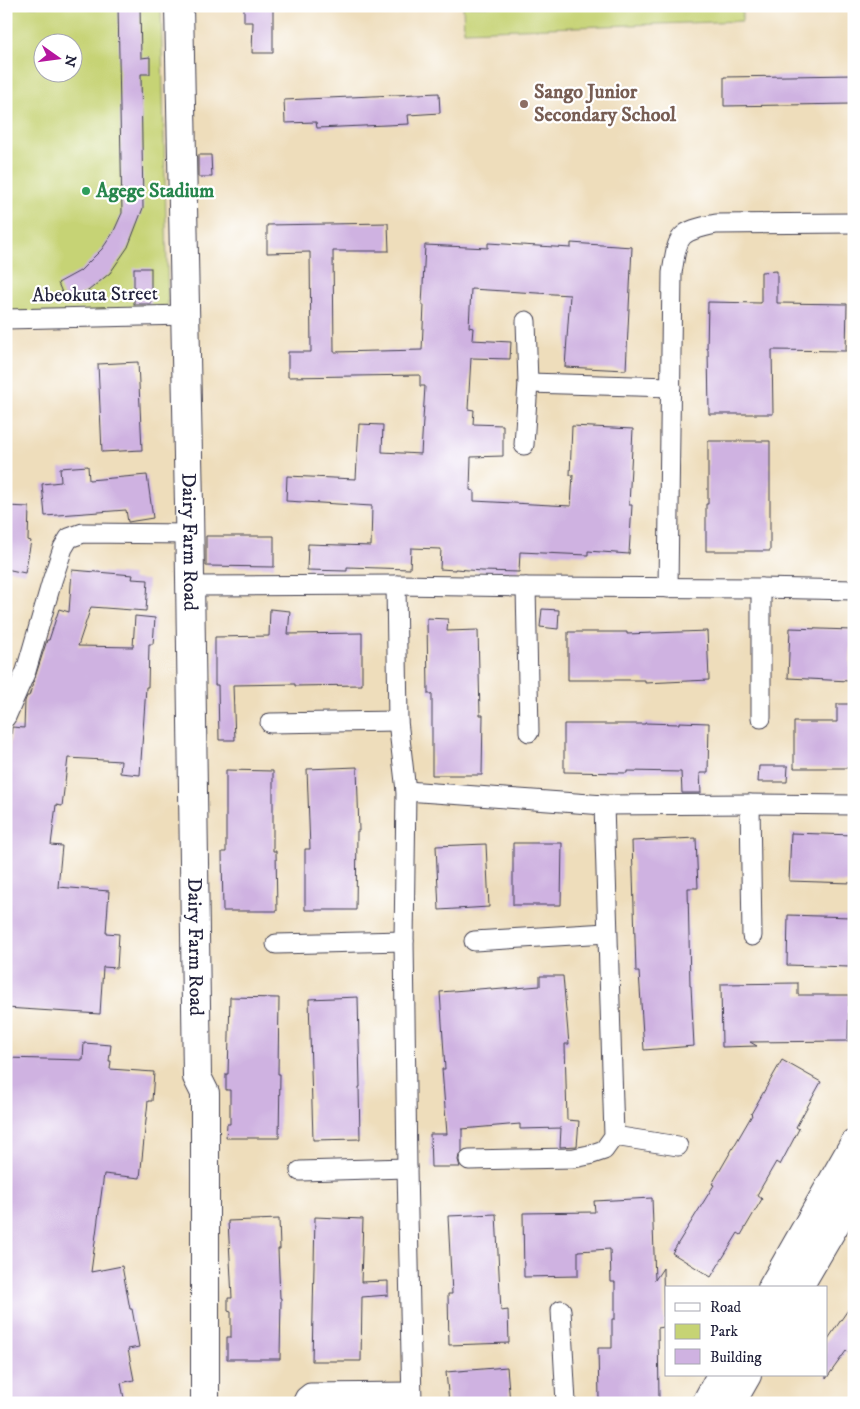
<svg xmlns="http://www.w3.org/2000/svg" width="860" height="1409" viewBox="0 0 860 1409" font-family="'IM FELL DW Pica',serif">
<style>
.green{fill:#c6d374;stroke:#747a58;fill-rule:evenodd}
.building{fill:#cfb2e1}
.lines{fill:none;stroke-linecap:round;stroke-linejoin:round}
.street-casing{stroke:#413e4e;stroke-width:21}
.secondary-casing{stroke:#413e4e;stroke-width:30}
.street{stroke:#fff;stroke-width:19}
.secondary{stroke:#fff;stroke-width:28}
.education-dot{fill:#8d6e63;stroke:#fff;stroke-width:2}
.leisure-dot{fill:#2e9e5b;stroke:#fff;stroke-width:2}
.labels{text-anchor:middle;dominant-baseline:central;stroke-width:4.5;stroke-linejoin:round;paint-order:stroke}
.education-label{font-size:20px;font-weight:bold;fill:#785e54;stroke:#fff;text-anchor:start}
.leisure-label{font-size:20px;font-weight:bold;fill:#27864d;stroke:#fff;text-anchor:start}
.street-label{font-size:20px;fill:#22223b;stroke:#fff}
</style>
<rect width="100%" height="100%" fill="#fff"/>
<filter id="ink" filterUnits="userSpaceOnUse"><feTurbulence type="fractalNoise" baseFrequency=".02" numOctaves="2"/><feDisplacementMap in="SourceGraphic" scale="10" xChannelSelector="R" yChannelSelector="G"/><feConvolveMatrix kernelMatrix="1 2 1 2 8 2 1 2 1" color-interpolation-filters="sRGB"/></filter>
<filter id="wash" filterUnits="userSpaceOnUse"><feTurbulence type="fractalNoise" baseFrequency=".0096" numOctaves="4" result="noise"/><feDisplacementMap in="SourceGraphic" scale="20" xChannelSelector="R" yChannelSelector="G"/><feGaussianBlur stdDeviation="1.12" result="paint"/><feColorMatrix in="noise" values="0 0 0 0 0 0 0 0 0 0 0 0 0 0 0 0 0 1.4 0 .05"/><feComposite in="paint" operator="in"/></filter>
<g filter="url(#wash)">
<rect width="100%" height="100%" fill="#edb"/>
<g class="green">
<path d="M6,6H161L168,309L6,317ZM42,42H72V72H42Z"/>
<polygon points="463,6 742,6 742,21 464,31"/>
</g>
<g id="blocks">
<g class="building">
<polygon points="118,6 140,6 141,58 150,57 150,74 141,74 143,208 128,247 110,273 88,291 66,302 58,283 80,271 102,249 113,233 122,213"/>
<polygon points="244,6 273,6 273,53 252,53 253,22 244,22"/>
<polygon points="854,75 854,99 851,99 851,104 724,106 724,77"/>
<polygon points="439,93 440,113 408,115 409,124 317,128 316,122 285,123 284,100"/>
<polygon points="198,155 211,155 212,177 198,177"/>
<polygon points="388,223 389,251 333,251 334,352 422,350 424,305 422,305 425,245 488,248 488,243 571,248 571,243 632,247 626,370 565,367 570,295 471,289 469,327 473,328 472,340 511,342 510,359 471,358 468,409 474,410 473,424 503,425 503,456 471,457 470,490 474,491 474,501 571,506 573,475 570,475 572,426 633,429 629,505 632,505 629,554 588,551 588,555 520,552 519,572 482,571 455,569 455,570 440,569 441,549 411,548 410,569 347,567 347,571 307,570 308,544 371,546 372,506 286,501 287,476 356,479 359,424 383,425 382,452 421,454 425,386 420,386 420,375 288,377 288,352 311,352 310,252 267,253 267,225"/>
<rect x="134" y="268" width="17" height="36"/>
<polygon points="777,271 777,303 847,304 846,351 772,350 773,414 709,414 708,349 707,349 708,302 761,303 761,272"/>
<polygon points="138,362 142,450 102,452 98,364"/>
<polygon points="708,441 770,441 770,551 706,551 706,504 708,504"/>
<polygon points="88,466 89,480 147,475 153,518 128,522 126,510 45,516 42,484 61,482 60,468"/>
<polygon points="6,506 29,507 28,540 31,541 25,573 6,569"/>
<polygon points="206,536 274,536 274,567 206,566"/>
<polygon points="72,570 133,575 132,579 148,580 146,611 91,607 78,646 133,647 135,616 155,618 153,644 149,644 148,687 146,687 140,775 120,773 121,761 68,758 62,806 56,805 51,845 62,846 58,887 109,891 106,933 119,934 117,968 103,967 100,1014 6,1008 6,754 9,754 12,727 24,728 25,701 27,696 29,696 47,640 49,640 59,609 69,612"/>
<polygon points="270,609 290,611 288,634 362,633 362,685 295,686 295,684 233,685 235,740 219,740 218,685 215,685 215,637 269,636"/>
<polygon points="542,609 559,610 558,629 540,627"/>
<polygon points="427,618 448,619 447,631 478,630 480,715 483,715 482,775 432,775 432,694 428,694"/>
<polygon points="790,628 852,630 849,681 788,678"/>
<polygon points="707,631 709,680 645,683 645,680 568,680 568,632 627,632 627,634"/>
<polygon points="837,704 854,704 854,763 851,763 851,768 794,768 794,722 837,722"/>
<polygon points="679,722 709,723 708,773 700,773 701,793 682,793 681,772 627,771 627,773 564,772 564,724 645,724 645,723 679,724"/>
<polygon points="759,766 788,766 787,782 758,782"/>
<polygon points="357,767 359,831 357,831 356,910 305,910 305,849 310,849 307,769"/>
<polygon points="226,770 273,771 273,851 276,851 277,911 223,911 222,852 226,852"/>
<polygon points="791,833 854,835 852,883 789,881"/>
<polygon points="696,838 698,888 688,888 690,986 691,986 694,1046 644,1050 639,972 636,972 632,841"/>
<polygon points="513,843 562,843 561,905 513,905"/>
<polygon points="486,844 489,907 439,910 436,846"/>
<polygon points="788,915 850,917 849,967 787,965"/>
<polygon points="540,976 563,976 569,1044 565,1044 567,1120 579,1121 577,1146 560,1147 561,1128 520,1129 520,1124 462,1129 462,1152 459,1155 458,1160 460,1167 431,1167 430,1134 447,1134 442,1069 445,1069 440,992 491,988 491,990 540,986"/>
<polygon points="798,983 798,995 849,995 848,1041 750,1042 757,1046 722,1047 721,984"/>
<polygon points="230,997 279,998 278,1074 280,1074 279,1138 226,1138 227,1124 230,1124 230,1090 226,1090 226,1074 228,1074"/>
<polygon points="358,997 360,1087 359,1087 360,1139 313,1140 309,999"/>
<polygon points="84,1043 111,1045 109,1061 111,1061 110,1069 154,1072 152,1101 148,1101 140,1178 104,1174 91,1272 122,1266 130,1309 132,1309 139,1347 128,1349 134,1380 121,1383 125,1403 6,1403 6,1058 83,1060"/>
<polygon points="782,1060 821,1082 796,1127 799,1129 780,1165 776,1162 757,1195 762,1199 741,1235 738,1233 711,1277 672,1253 714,1185 712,1184 752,1115 751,1114"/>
<polygon points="652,1198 655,1280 663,1268 664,1327 658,1328 659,1399 599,1400 598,1348 612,1348 612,1319 615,1319 615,1282 611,1282 610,1249 578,1251 578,1276 524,1277 523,1213 595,1212 594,1201"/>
<polygon points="496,1214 501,1311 508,1310 509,1343 449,1345 448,1294 452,1294 448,1216"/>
<polygon points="315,1217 363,1219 361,1282 388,1281 388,1295 362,1297 361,1361 312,1361"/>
<polygon points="279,1219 280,1249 278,1249 280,1298 281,1298 280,1359 227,1359 227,1337 231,1337 231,1312 228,1311 228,1298 232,1298 228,1221"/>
<polygon points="854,1301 854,1357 846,1351 826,1379 826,1342"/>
<polygon points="507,1367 510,1403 449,1403 446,1372"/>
</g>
</g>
</g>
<g filter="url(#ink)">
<use href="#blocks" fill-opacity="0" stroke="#413e4e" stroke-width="1"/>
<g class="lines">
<g class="street-casing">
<g id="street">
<polyline points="6,319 186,315"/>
<polyline points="528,383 671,387"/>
<polyline points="524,445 528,383 526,321"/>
<polyline points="396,585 398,721 406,791 404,941 407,1168 412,1403"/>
<polyline points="191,586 396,585 526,587 761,588 854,590"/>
<polyline points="526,587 529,732"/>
<path d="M668,588L672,273C678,235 677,232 716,224L854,223"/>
<polyline points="761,588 761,718"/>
<polyline points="6,717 26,671 52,581 63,548 69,538 83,533 190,534"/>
<polyline points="270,723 398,721"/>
<polyline points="406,791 604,805 750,804 854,805"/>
<polyline points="750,804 752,936"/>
<polyline points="474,941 607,933"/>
<polyline points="276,944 404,941"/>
<polyline points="614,1136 678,1146"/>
<polyline points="469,1160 574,1158 589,1155 604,1150 614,1136 604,805"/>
<polyline points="300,1171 407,1168"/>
<polyline points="561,1310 566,1403"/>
<polyline points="302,1403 305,1397 310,1393 411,1392"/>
</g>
</g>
<g class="secondary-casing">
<g id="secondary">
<path id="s1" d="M179,6L189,506L197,1077L205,1093V1403"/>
<polyline points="772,1288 854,1144"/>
<polyline points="798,1288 854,1192"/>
<polyline points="706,1403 721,1375"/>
<polyline points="731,1403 747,1375"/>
</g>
</g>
<use href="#street" class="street"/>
<use href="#secondary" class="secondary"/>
</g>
</g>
<circle class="education-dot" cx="524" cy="104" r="5"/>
<circle class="leisure-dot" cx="86" cy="191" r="5"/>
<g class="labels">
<g class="education-label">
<text x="534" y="92">Sango Junior<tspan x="534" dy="23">Secondary School</tspan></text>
</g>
<g class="leisure-label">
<text x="96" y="191">Agege Stadium</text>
</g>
<g class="street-label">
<text transform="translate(95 295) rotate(-1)">Abeokuta Street</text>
<text stroke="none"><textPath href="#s1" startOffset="536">Dairy Farm Road</textPath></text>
<text stroke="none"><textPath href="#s1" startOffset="941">Dairy Farm Road</textPath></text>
</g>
</g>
<rect width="860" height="1409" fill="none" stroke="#fff" stroke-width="25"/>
<rect x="665" y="1286" width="162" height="90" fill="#ffffff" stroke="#a7a7b1"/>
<rect x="675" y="1303" width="25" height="8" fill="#ffffff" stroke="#a7a7b1"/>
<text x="710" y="1312" font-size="15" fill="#22223b">Road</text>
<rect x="675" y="1324" width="25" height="15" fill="#c6d374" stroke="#a7a7b1"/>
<text x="710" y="1336" font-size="15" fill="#22223b">Park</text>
<rect x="675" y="1349" width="25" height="15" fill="#cfb2e1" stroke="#a7a7b1"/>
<text x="710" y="1362" font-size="15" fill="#22223b">Building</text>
<g transform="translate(58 58) rotate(104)"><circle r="24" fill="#ffffff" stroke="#a7a7b1"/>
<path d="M0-4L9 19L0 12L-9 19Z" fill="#b5179e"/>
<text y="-8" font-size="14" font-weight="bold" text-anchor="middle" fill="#22223b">N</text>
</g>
</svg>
